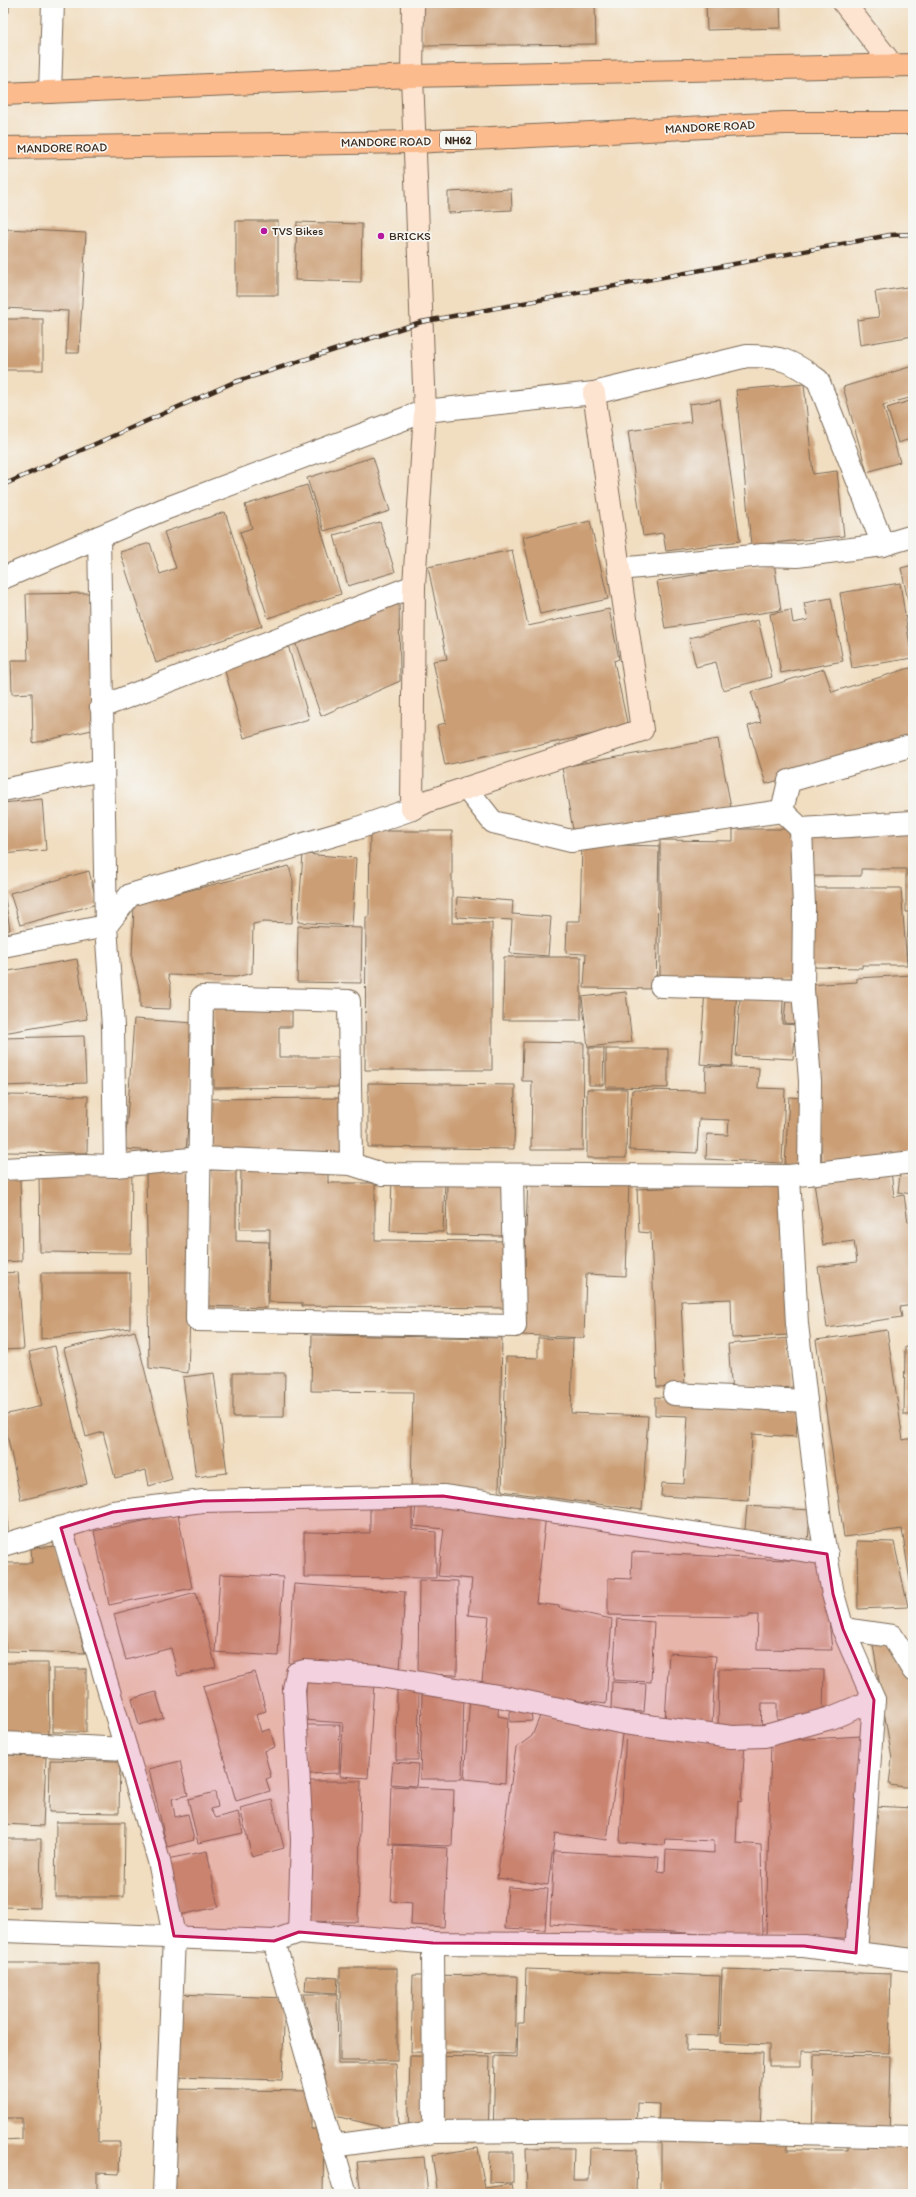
<svg xmlns="http://www.w3.org/2000/svg" width="916" height="2197" viewBox="0 0 916 2197" font-family="Itim,sans-serif">
<style>
.building{fill:#cb9e74}
.lines{fill:none;stroke-linecap:round;stroke-linejoin:round}
.street-casing{stroke:#7b6956;stroke-width:24}
.secondary-casing{stroke:#7b6956;stroke-width:24}
.highway-casing{stroke:#7b6956;stroke-width:24}
.street{stroke:#fff;stroke-width:22}
.secondary{stroke:#fde4d1;stroke-width:22}
.highway{stroke:#fbbb8d;stroke-width:22}
.rail-casing{stroke:#3b2a1e;stroke-width:4.5}
.rail{stroke:#f6f6f2;stroke-width:3;stroke-dasharray:9;stroke-linecap:butt}
.marked{fill:#c2185b;fill-opacity:0.2;stroke:#c2185b;stroke-width:3;stroke-linejoin:round}
.poi-dot{fill:#b5179e;stroke:#f6f6f2;stroke-width:1.5}
.labels{text-anchor:middle;dominant-baseline:central;stroke-width:3.5;stroke-linejoin:round;paint-order:stroke}
.shield{fill:#f6f6f2;stroke:#73675e;stroke-width:1}
.shield-label{font-size:11px;font-weight:bold;fill:#3b2a1e}
.street-label{font-size:12px;fill:#3b2a1e;stroke:#f6f6f2}
.poi-label{font-size:12px;fill:#3b2a1e;stroke:#f6f6f2;text-anchor:start}
</style>
<rect width="100%" height="100%" fill="#f6f6f2"/>
<filter id="ink" filterUnits="userSpaceOnUse"><feTurbulence type="fractalNoise" baseFrequency=".025" numOctaves="2"/><feDisplacementMap in="SourceGraphic" scale="8" xChannelSelector="R" yChannelSelector="G"/><feConvolveMatrix kernelMatrix="1 2 1 2 8 2 1 2 1" color-interpolation-filters="sRGB"/></filter>
<filter id="wash" filterUnits="userSpaceOnUse"><feTurbulence type="fractalNoise" baseFrequency=".012" numOctaves="4" result="noise"/><feDisplacementMap in="SourceGraphic" scale="16" xChannelSelector="R" yChannelSelector="G"/><feGaussianBlur stdDeviation="0.9" result="paint"/><feColorMatrix in="noise" values="0 0 0 0 0 0 0 0 0 0 0 0 0 0 0 0 0 1.4 0 .05"/><feComposite in="paint" operator="in"/></filter>
<g filter="url(#wash)">
<rect width="100%" height="100%" fill="#f1ddbf"/>
<g id="blocks">
<g class="building">
<rect x="3" y="3" width="6" height="9"/>
<polygon points="422,3 595,3 596,44 423,46"/>
<polygon points="706,3 780,3 781,28 707,30"/>
<polygon points="511,189 512,210 448,213 448,192"/>
<rect x="236" y="221" width="42" height="74"/>
<polygon points="297,222 362,224 361,282 295,280"/>
<polygon points="7,229 86,233 79,353 66,353 68,311 3,308"/>
<polygon points="913,286 913,336 860,345 857,320 879,317 875,292"/>
<rect x="3" y="319" width="40" height="51"/>
<polygon points="913,366 913,397 883,405 900,462 867,472 843,387"/>
<polygon points="804,384 813,474 837,471 844,536 751,545 736,390"/>
<polygon points="720,400 740,541 666,551 663,533 643,536 628,431 691,422 689,404"/>
<polygon points="913,400 913,438 898,443 887,408"/>
<polygon points="373,457 390,511 324,531 307,478"/>
<polygon points="307,485 341,594 268,618 240,532 252,528 245,505"/>
<polygon points="225,512 262,626 156,663 120,552 150,543 160,574 176,568 164,532"/>
<polygon points="590,521 608,599 540,614 523,537"/>
<polygon points="380,522 395,572 348,586 334,535"/>
<polygon points="512,550 528,626 609,609 619,659 614,661 628,727 445,765 437,725 446,723 433,661 447,659 428,567"/>
<polygon points="774,562 781,610 665,628 657,581"/>
<polygon points="913,565 913,619 912,619 901,568"/>
<polygon points="900,583 912,658 852,668 840,593"/>
<polygon points="91,593 92,730 33,743 32,693 12,694 11,660 28,660 26,594"/>
<polygon points="399,597 400,681 321,716 293,636"/>
<polygon points="831,598 843,661 781,673 770,614 791,610 793,623 808,620 804,603"/>
<polygon points="758,620 772,677 723,690 716,662 696,667 689,638"/>
<polygon points="288,645 309,719 244,738 223,664"/>
<polygon points="913,667 913,738 766,784 748,726 761,722 751,692 824,669 832,692"/>
<polygon points="718,739 731,807 574,836 562,767"/>
<polygon points="42,799 46,850 3,854 3,803"/>
<polygon points="913,828 913,912 906,912 906,869 861,869 861,876 810,876 808,835"/>
<polygon points="733,829 795,829 794,978 660,983 660,840 733,841"/>
<polygon points="370,831 452,831 452,923 492,923 492,1070 365,1070 366,917 369,917"/>
<polygon points="582,844 659,846 656,989 584,988 586,954 566,953 567,921 580,921"/>
<polygon points="303,854 356,858 352,926 298,922"/>
<polygon points="289,866 293,881 292,923 263,922 253,924 252,973 236,977 168,975 171,986 170,1009 140,1008 140,992 132,959 134,904"/>
<polygon points="89,871 97,904 20,925 10,893"/>
<polygon points="3,885 10,930 3,931"/>
<polygon points="810,888 901,888 907,965 862,965 862,968 810,967"/>
<polygon points="457,897 513,901 512,914 551,917 548,956 510,953 512,920 456,917"/>
<polygon points="908,914 913,914 913,959 907,959"/>
<polygon points="298,926 362,928 361,983 297,982"/>
<polygon points="504,957 581,957 581,1020 503,1020"/>
<polygon points="77,959 87,1019 3,1033 3,972"/>
<polygon points="913,975 913,1158 822,1163 815,1042 806,985 857,982 857,978"/>
<polygon points="705,990 737,990 732,1066 700,1064"/>
<polygon points="626,992 632,1042 588,1047 582,997"/>
<polygon points="786,997 802,998 800,1024 784,1023"/>
<polygon points="740,998 783,1000 782,1024 796,1025 793,1059 736,1056"/>
<polygon points="292,1002 292,1027 279,1027 279,1057 341,1057 342,1087 214,1088 213,1003"/>
<polygon points="134,1019 195,1023 186,1153 125,1149"/>
<polygon points="84,1036 86,1083 3,1086 3,1038"/>
<polygon points="523,1042 584,1043 583,1150 531,1150 532,1081 522,1081"/>
<polygon points="589,1048 604,1048 603,1085 589,1085"/>
<polygon points="606,1049 668,1049 668,1088 606,1087"/>
<polygon points="706,1066 759,1068 758,1088 785,1089 782,1163 706,1159 707,1134 728,1135 729,1120 699,1119 697,1153 629,1150 632,1090 705,1091"/>
<polygon points="368,1083 515,1085 514,1149 368,1147"/>
<polygon points="587,1089 627,1089 626,1158 587,1158"/>
<polygon points="4,1095 88,1096 87,1153 4,1152"/>
<polygon points="789,1097 805,1098 799,1166 785,1165"/>
<polygon points="345,1098 345,1155 207,1151 204,1099"/>
<polygon points="146,1169 195,1170 188,1373 149,1368"/>
<polygon points="209,1170 236,1170 236,1241 269,1242 267,1308 206,1306"/>
<polygon points="241,1170 328,1171 328,1183 375,1183 375,1240 509,1241 508,1308 302,1306 302,1303 269,1302 270,1229 240,1229"/>
<polygon points="39,1171 132,1171 131,1253 40,1252"/>
<polygon points="891,1171 894,1197 904,1195 908,1222 913,1221 913,1305 900,1307 902,1317 827,1328 818,1267 857,1262 854,1241 823,1245 814,1182"/>
<polygon points="900,1174 913,1175 913,1200 911,1200 912,1194 898,1192"/>
<polygon points="528,1178 629,1182 626,1276 586,1274 584,1338 522,1335"/>
<polygon points="3,1179 20,1179 22,1261 3,1262"/>
<polygon points="392,1180 445,1181 443,1232 390,1231"/>
<polygon points="447,1183 506,1184 505,1236 446,1235"/>
<polygon points="782,1183 788,1335 732,1338 731,1299 681,1301 685,1386 657,1387 651,1233 639,1232 637,1189"/>
<polygon points="18,1272 24,1349 3,1350 3,1273"/>
<polygon points="41,1273 130,1273 130,1328 41,1339"/>
<polygon points="887,1330 903,1440 913,1438 913,1601 902,1529 844,1537 816,1340"/>
<polygon points="135,1331 172,1479 149,1486 146,1470 115,1478 103,1432 86,1437 64,1349"/>
<polygon points="312,1335 502,1338 499,1493 411,1491 413,1392 311,1391"/>
<polygon points="538,1338 573,1339 571,1413 648,1416 642,1510 502,1491 506,1357 538,1358"/>
<polygon points="789,1338 793,1387 732,1392 728,1344"/>
<polygon points="55,1346 87,1484 21,1500 3,1415 42,1406 29,1352"/>
<polygon points="905,1347 913,1347 913,1415 904,1415"/>
<polygon points="214,1373 227,1473 196,1477 183,1377"/>
<polygon points="233,1373 285,1373 284,1417 233,1417"/>
<polygon points="655,1397 798,1405 796,1437 752,1434 749,1501 661,1496 662,1483 684,1484 688,1416 655,1415"/>
<polygon points="3,1487 8,1530 3,1531"/>
<polygon points="370,1502 412,1502 412,1529 436,1532 436,1578 304,1577 304,1532 370,1533"/>
<polygon points="416,1503 546,1515 536,1603 559,1606 559,1608 612,1619 606,1704 481,1690 489,1617 468,1615 472,1579 438,1576 444,1529 414,1526"/>
<polygon points="747,1506 810,1510 808,1544 744,1540"/>
<polygon points="178,1514 192,1588 109,1605 94,1531"/>
<polygon points="857,1541 894,1542 908,1607 858,1609"/>
<polygon points="57,1546 85,1653 6,1651 3,1628 3,1563 32,1563 31,1548"/>
<polygon points="632,1552 823,1562 832,1650 757,1649 758,1615 749,1615 749,1617 608,1615 608,1578 631,1579"/>
<polygon points="220,1574 283,1577 278,1656 215,1652"/>
<polygon points="419,1580 458,1581 457,1675 418,1674"/>
<polygon points="294,1584 405,1592 400,1670 289,1663"/>
<polygon points="196,1592 216,1667 178,1676 171,1648 126,1660 114,1614"/>
<polygon points="617,1619 654,1622 651,1682 613,1680"/>
<polygon points="872,1639 912,1644 913,1786 905,1787 889,1785 892,1759"/>
<polygon points="669,1653 716,1656 712,1724 665,1721"/>
<polygon points="3,1663 48,1663 49,1737 3,1737"/>
<rect x="53" y="1669" width="33" height="63"/>
<polygon points="719,1669 824,1670 823,1716 777,1720 777,1703 762,1703 761,1731 718,1731"/>
<polygon points="255,1672 266,1711 256,1714 261,1732 270,1729 275,1747 264,1751 271,1777 266,1779 270,1791 236,1801 203,1686"/>
<polygon points="307,1678 374,1682 368,1778 340,1776 343,1723 304,1720"/>
<polygon points="612,1682 646,1684 644,1712 611,1710"/>
<polygon points="397,1689 419,1690 418,1760 396,1760"/>
<polygon points="156,1692 164,1718 139,1725 132,1699"/>
<polygon points="422,1693 464,1693 462,1779 420,1779"/>
<polygon points="470,1697 499,1698 498,1716 508,1718 505,1783 464,1779"/>
<polygon points="510,1708 531,1708 532,1721 510,1722"/>
<polygon points="540,1716 623,1728 607,1840 555,1833 548,1885 497,1878 516,1748 532,1736"/>
<polygon points="305,1725 340,1725 339,1773 305,1774"/>
<polygon points="626,1730 745,1743 741,1802 738,1801 736,1843 761,1845 763,1938 550,1924 554,1851 659,1857 658,1871 665,1872 666,1850 714,1853 714,1841 665,1839 664,1845 620,1842"/>
<polygon points="862,1736 859,1873 851,1873 849,1938 766,1937 771,1741"/>
<polygon points="3,1755 46,1757 43,1826 3,1824"/>
<polygon points="50,1760 120,1761 119,1813 49,1812"/>
<polygon points="180,1761 188,1795 172,1799 175,1817 188,1814 194,1840 167,1847 149,1769"/>
<polygon points="393,1762 418,1764 416,1786 391,1784"/>
<polygon points="308,1781 361,1781 358,1922 306,1921"/>
<polygon points="391,1786 454,1789 452,1846 389,1844"/>
<polygon points="215,1792 218,1807 210,1809 215,1818 238,1812 243,1833 198,1843 188,1799"/>
<polygon points="272,1800 284,1848 252,1857 240,1808"/>
<polygon points="873,1806 913,1808 913,1951 863,1948"/>
<polygon points="56,1822 125,1822 124,1897 55,1897"/>
<polygon points="3,1839 41,1839 40,1908 3,1907"/>
<polygon points="394,1845 448,1848 444,1927 411,1925 412,1903 391,1901"/>
<polygon points="207,1851 218,1907 179,1915 167,1859"/>
<polygon points="508,1887 548,1889 545,1930 505,1928"/>
<polygon points="3,1963 99,1963 98,2142 120,2142 119,2174 97,2173 97,2193 3,2192 3,2140 22,2139 22,2118 3,2118"/>
<rect x="340" y="1968" width="57" height="93"/>
<polygon points="526,1969 720,1976 718,2036 686,2035 686,2051 763,2053 760,2130 658,2137 659,2104 637,2103 636,2141 493,2136 495,2056 517,2057 518,2023 524,2023"/>
<polygon points="722,1969 891,1974 889,2053 801,2051 801,2066 769,2066 769,2045 720,2043"/>
<polygon points="413,1975 517,1976 515,2054 411,2052"/>
<polygon points="306,1976 338,1978 337,1993 305,1991"/>
<polygon points="177,1994 285,1998 282,2080 175,2077"/>
<polygon points="303,1994 337,1994 338,2064 396,2064 399,2131 335,2116"/>
<polygon points="814,2055 891,2056 889,2139 812,2138"/>
<polygon points="410,2056 490,2057 488,2142 408,2140"/>
<polygon points="171,2089 311,2091 311,2129 324,2129 323,2194 170,2194"/>
<polygon points="787,2140 787,2150 848,2150 848,2143 913,2143 913,2194 661,2194 661,2141"/>
<polygon points="478,2148 485,2188 512,2184 514,2194 438,2194 432,2155"/>
<polygon points="526,2148 574,2148 573,2180 589,2180 590,2148 637,2149 636,2194 527,2194"/>
<polygon points="490,2152 513,2152 513,2183 489,2182"/>
<polygon points="424,2157 428,2194 361,2194 357,2162"/>
</g>
</g>
</g>
<g filter="url(#ink)">
<use href="#blocks" fill-opacity="0" stroke="#7b6956" stroke-width="1"/>
<g class="lines">
<g class="street-casing">
<g id="street">
<polyline points="50,92 53,3"/>
<polyline points="99,537 106,926 130,895 355,829 412,809"/>
<polyline points="619,569 763,555 797,556 883,545"/>
<path d="M3,578L162,510L425,411L594,393L747,356C779,356 791,360 818,380L883,545L913,536"/>
<polyline points="101,707 414,586"/>
<polyline points="466,788 493,822 571,841 782,811 789,781 913,745"/>
<polyline points="3,790 102,770"/>
<polyline points="782,811 801,829 804,907 803,990 810,1081 809,1174"/>
<polyline points="801,829 913,822"/>
<polyline points="3,946 106,926 113,1027 115,1166"/>
<polyline points="661,986 803,990"/>
<polyline points="351,1164 349,1001 202,997 197,1320 515,1326 512,1175"/>
<polyline points="3,1169 83,1165 115,1166 201,1158 351,1164 382,1174 789,1176"/>
<polyline points="674,1394 806,1401"/>
<polyline points="61,1528 159,1861 174,1936 164,2194"/>
<polyline points="3,1545 113,1512 203,1501 443,1496 571,1514 827,1554"/>
<polyline points="843,1629 892,1636 913,1670"/>
<polyline points="3,1743 126,1749"/>
<polyline points="3,1931 274,1941 299,1932 433,1943 804,1946 856,1953 874,1700 843,1629 833,1594 820,1520 797,1324 789,1176 913,1162"/>
<polyline points="299,1932 302,1841 294,1689 297,1673 304,1671 380,1676 504,1697 624,1723 732,1737 765,1736 831,1718 874,1700"/>
<polyline points="274,1941 346,2194"/>
<polyline points="433,1943 434,2132"/>
<polyline points="856,1953 913,1960"/>
<polyline points="332,2146 434,2132 636,2130 913,2137"/>
</g>
</g>
<g class="secondary-casing">
<g id="secondary">
<polyline points="413,3 412,76 425,411 414,586 412,809 428,801 642,730 594,393"/>
<polyline points="844,3 893,66"/>
</g>
</g>
<g class="highway-casing">
<g id="highway">
<polyline points="3,94 412,76 913,65"/>
<polyline points="3,148 415,142 784,123 913,123"/>
</g>
</g>
<use href="#street" class="street"/>
<use href="#secondary" class="secondary"/>
<use href="#highway" class="highway"/>
<g class="rail-casing">
<polyline id="rail" points="3,485 232,383 421,322 890,235 913,234"/>
</g>
<use href="#rail" class="rail"/>
</g>
</g>
<path class="marked" d="M443,1496L827,1554L833,1594L843,1629L874,1700L856,1953L804,1946L433,1943L299,1932L274,1941L174,1936L159,1861L61,1528L113,1512L203,1501Z"/>
<g class="poi-dot">
<circle cx="264" cy="231" r="4"/>
<circle cx="381" cy="236" r="4"/>
</g>
<g class="labels">
<rect class="shield" x="440" y="131" width="36" height="18" rx="3"/>
<g class="shield-label">
<text x="458" y="140">NH62</text>
</g>
<g class="street-label">
<text transform="translate(710 127) rotate(-3)">MANDORE ROAD</text>
<text transform="translate(386 142) rotate(-1)">MANDORE ROAD</text>
<text transform="translate(62 148) rotate(-1)">MANDORE ROAD</text>
</g>
<g class="poi-label">
<text x="272" y="231">TVS Bikes</text>
<text x="389" y="236">BRICKS</text>
</g>
</g>
<rect width="916" height="2197" fill="none" stroke="#f6f6f2" stroke-width="16"/>
</svg>
